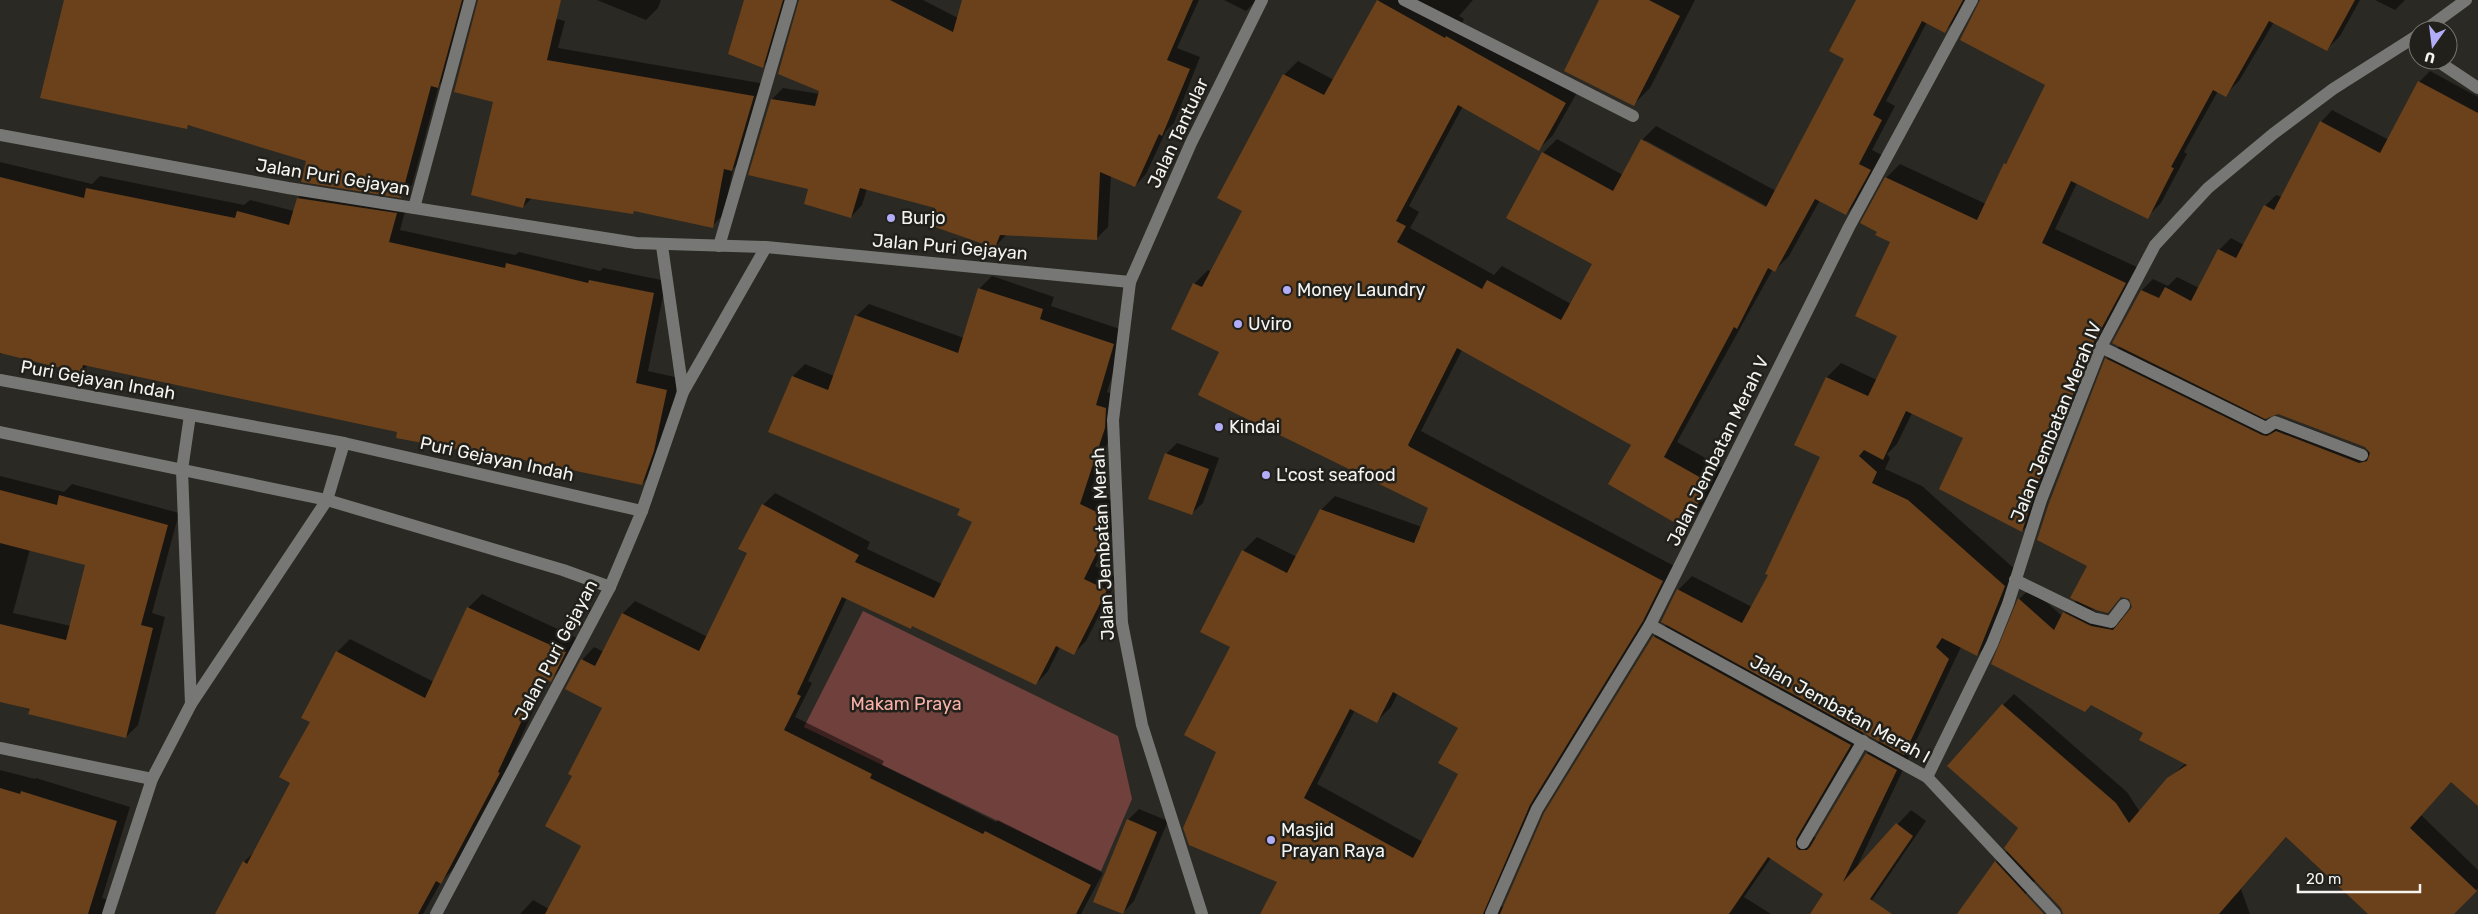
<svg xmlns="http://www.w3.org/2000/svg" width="2478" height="914" viewBox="0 0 2478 914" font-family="Rubik,sans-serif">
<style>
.green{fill:#70413c}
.shadow{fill:#0007;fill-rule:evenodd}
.building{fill:#6a411a;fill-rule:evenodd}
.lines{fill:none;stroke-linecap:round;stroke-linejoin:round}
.minor{stroke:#777875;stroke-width:12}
.poi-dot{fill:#b2adf9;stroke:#21201a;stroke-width:2}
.labels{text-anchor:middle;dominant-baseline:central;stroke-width:5;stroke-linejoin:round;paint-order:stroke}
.street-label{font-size:18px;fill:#f5f4f0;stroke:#21201a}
.poi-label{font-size:18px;fill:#f5f4f0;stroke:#21201a;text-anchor:start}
.park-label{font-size:18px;fill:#f9b1a8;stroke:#21201a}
</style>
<rect width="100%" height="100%" fill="#2b2923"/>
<polygon class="green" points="863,611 1118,736 1132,799 1101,871 804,727"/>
<g class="shadow">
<polygon points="65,0 469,0 449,75 439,85 412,185 400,196 308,160 190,124 186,128"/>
<polygon points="597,0 661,0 658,8 646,20"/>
<polygon points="745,0 790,0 774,55 762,67"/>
<polygon points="800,0 923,0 958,18 963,0 1199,0 1177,48 1200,57 1174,123 1166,131 1146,174 1135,186 1111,175 1108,227 1096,239 1007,234 995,247 937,207 867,189 862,205 851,217 810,188 772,99 783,88 820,94"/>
<polygon points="1224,0 1257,0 1246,11"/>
<path d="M1379,0H1473L1459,16L1464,19L1462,23L1579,89L1553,135L1539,149L1463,106L1409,206L1419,212L1410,228L1494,275L1502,266L1571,304L1593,264L1543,153L1557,139L1623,175L1642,140L1656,126L1776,191L1846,59L1857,0H1968L1959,17L1945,31L1927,22L1886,101L1895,106L1872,150L1884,156L1860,200L1846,214L1820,200L1789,256L1775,270L1773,269L1677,442L1723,468L1698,512L1684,526L1633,444L1462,350L1421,431L1676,567L1657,606L1544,790L1498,905L1504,907L1654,637L1667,624L1678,590L1692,576L1752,607L1770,575L1822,457L1827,377L1841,363L1877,380L1898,335L1886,178L1900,164L1986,204L2005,164L2010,158L2046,84L1981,0H2360L2340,36L2326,50L2274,22L2239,81L2225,95L2218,91L2184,152L2187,154L2161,203L2147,217L2077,183L2055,229L2139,268L2036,517L2022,531L1965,437L1912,413L1897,444L1887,454L1890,458L1885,469L1922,486L2018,572L1991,641L1977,655L1961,647L1917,739L1904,752L1910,755L1856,869L1911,810L1926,821L1866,909L1874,914H1811L1825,894L1771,858L1744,897L1771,914H1261L1279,882L1218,751L1243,551L1257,537L1297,557L1321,510L1335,496L1422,527L1430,508L1221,352L1194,284L1208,270L1212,272L1244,210L1284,75L1298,61L1334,80ZM1645,140L1772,209L1771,211L1645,143ZM1398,693L1459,727L1460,773L1423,842L1317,784L1355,710L1377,721L1391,707ZM1864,732L1880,740L1867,753L1818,837H1814L1810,824Z"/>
<polygon points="1601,0 1695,0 1650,88 1634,104"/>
<polygon points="2375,0 2405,0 2395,10"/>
<polygon points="488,1 565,21 558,48 766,84 744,158 733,169 724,214 712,226 635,210 633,213 532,198 523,207 495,101"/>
<path d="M2430,71L2478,97V805L2451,781L2421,815L2478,870V888L2453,914H2370L2287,836L2241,889L2250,914H2073L2037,878L2012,914H1959L1996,862L2008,850L2020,828L2003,705L2014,694L2127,792L2140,812L2168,779L2186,763L2145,732L2091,704L1993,663L2019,599L2031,588L2062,616L2077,600L2089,565L2106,359L2120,346L2114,343L2142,290L2153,279L2168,286L2177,277L2199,288L2219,250L2231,238L2244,245L2265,206L2276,195L2282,197L2321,122L2332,110L2389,140L2419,82ZM2278,413L2366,446L2371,452L2288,420L2279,425L2262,418ZM2122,596L2130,598L2133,607L2124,619L2103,615L2090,609L2107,612Z"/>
<polygon points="0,162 92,184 100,176 244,205 250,200 294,211 298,198 310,186 408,201 400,230 515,255 519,252 600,271 603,268 666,281 648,371 679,378 666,438 654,471 642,484 473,448 471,451 399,431 88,365 81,372 2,352 0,355"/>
<polygon points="992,276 1054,297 1051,306 1126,331 1107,392 1118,396 1117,415 1091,491 1121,505 1122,512 1095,566 1118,578 1086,641 1074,653 1060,647 1048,671 1036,684 913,625 910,628 847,598 808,681 812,683 795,717 884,761 882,765 996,822 998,820 1103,873 1081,914 520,914 533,900 549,909 583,846 573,776 604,707 582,660 594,647 604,652 623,613 635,601 708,637 749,553 763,505 775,493 870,542 867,549 942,584 974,521 962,508 793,376 805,364 834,376 856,316 869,304 964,338 979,289"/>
<polygon points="1177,443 1219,458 1203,503 1191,514 1166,454"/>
<path d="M0,476L64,492L72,484L179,513L152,613L165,617L138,725L126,737L0,701ZM30,549L86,564L71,626L13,613Z"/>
<polygon points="482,594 579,639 564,666 550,680 548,679 511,759 513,760 454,868 441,882 423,914 216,914 244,862 255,851 292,783 337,652 350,639 434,682 468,608"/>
<polygon points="0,770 35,779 36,778 130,807 102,898 112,901 108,914 0,914"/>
<polygon points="1139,809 1168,821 1134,901 1123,913 1128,820"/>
</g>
<g class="building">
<polygon points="64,0 462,0 438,88 431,86 401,198 301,182 306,161 188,125 187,129 40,98"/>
<polygon points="478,0 561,0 547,60 754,96 732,171 724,169 713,228 634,211 633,214 526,198 523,208 471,195 493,102 454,92"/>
<polygon points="744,0 783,0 763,68 728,54"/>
<polygon points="799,0 890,0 953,32 962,0 1193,0 1167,60 1190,69 1162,136 1159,134 1135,187 1100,172 1097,240 1000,235 995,248 929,225 935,208 860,188 851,218 804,204 808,189 748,175 771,99 815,106 819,91 778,74"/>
<path d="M1377,0L1445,38L1446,36L1566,103L1539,151L1458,105L1396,221L1406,226L1397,242L1482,289L1487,280L1561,320L1592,264L1506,218L1542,152L1613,191L1641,139L1766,207L1844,59L1829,51L1856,0H1963L1945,33L1922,21L1873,115L1882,120L1859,164L1871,170L1846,215L1815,199L1775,272L1768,268L1737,329L1734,327L1664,457L1710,483L1684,528L1608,484L1631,445L1457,348L1408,445L1410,447L1663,581L1643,621L1530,805L1483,914H1260L1277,882L1189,845L1183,828L1216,752L1184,735L1230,647L1200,632L1242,550L1287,573L1320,509L1414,543L1428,508L1198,395L1219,352L1171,329L1193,283L1202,287L1242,211L1217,198L1283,74L1324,95ZM1393,692L1458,728L1438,763L1458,774L1413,858L1304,798L1350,709L1377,723Z"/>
<polygon points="1599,0 1649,0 1680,16 1634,106 1564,71"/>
<polygon points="1980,0 2355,0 2327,51 2269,21 2226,97 2213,90 2171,167 2174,168 2148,219 2071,181 2042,243 2126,283 2093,344 2033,497 2022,532 1939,489 1963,438 1906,411 1883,460 1864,450 1859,456 1877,472 1872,483 1908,500 2005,586 1977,656 1942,638 1936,647 1949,659 1904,755 1661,622 1677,589 1742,623 1768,575 1765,574 1820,457 1794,445 1826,377 1868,396 1897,336 1855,316 1890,242 1875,235 1877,232 1860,223 1885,177 1977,220 2004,163 2006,164 2045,85 1960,40"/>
<polygon points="2418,81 2478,113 2478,806 2451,782 2410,828 2477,891 2454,914 2368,914 2286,837 2219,914 2063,914 2061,908 2004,848 2018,828 1947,766 2002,704 2116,803 2129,823 2167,778 2187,765 2139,740 2143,733 2091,705 2085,712 1991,664 2018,598 2054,630 2063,612 2091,626 2113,630 2132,607 2129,599 2121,597 2108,613 2096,610 2070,598 2087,566 2037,540 2049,503 2105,358 2262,435 2267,436 2276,431 2359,463 2367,461 2370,453 2365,447 2278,414 2265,419 2112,343 2141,290 2159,298 2165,287 2191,301 2218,249 2236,258 2264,205 2274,210 2320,121 2380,153"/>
<polygon points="0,177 84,198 86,188 235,218 237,211 289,225 297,198 397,213 389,242 505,268 506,263 588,283 589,280 654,293 636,383 667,390 654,451 642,485 472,449 471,452 396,438 397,432 83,365 81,373 0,353"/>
<polygon points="978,288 1043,309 1040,319 1114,344 1096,405 1106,408 1105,428 1080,504 1109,518 1110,526 1084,579 1107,590 1074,655 1056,646 1036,685 912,626 911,629 842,597 797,694 801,696 784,730 872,774 870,778 983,834 985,831 1091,885 1076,914 545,914 581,846 545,826 572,776 568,774 602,708 565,689 581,659 595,666 622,613 699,651 747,553 738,549 762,504 859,555 855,562 934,598 972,522 957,515 960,509 768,432 792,376 828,390 855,315 958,353"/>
<polygon points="1165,453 1209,469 1192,515 1148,499"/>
<polygon points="0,490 57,505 59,495 168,525 141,625 153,628 126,738 28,714 30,709 0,702 0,624 66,640 85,565 0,543"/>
<polygon points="467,607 566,652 551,682 542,677 498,772 500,773 441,884 436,881 418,914 215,914 243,861 247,864 290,783 279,777 310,722 301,718 336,651 425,698"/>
<polygon points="1653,636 1851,745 1796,839 1796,847 1799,850 1807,850 1810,847 1866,753 1897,770 1843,882 1896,823 1913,836 1870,899 1892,914 1810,914 1823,894 1768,857 1729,914 1500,914 1544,813"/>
<polygon points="0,788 20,794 21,791 117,821 88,914 0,914"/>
<polygon points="1127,819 1157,832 1123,914 1093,902"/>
<polygon points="1995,861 2044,914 1957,914"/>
</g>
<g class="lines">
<g class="minor">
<polyline points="1404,0 1633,116"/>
<polyline points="2425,30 2466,0"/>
<polyline points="2436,60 2478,88"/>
<polyline points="0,135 288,188 636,243 766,247 1130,282"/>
<polyline points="414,208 470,0"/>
<polyline points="662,246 683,392"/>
<polyline points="719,246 791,0"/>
<polyline points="2101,347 2266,428 2275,422 2362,455"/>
<polyline points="0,380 344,443 642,511"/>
<polyline points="190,415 182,470 191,704"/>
<polyline points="0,432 327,500 563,570 610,587"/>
<polyline points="2015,580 2093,618 2111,622 2124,605"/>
<polyline points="1650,625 1927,777 2055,914"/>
<polyline points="0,748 152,779"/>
<polyline points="1927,777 1992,644 2008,604 2041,500 2101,347 2155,245 2208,188 2273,134 2333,89 2418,35"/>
<polyline points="1803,843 1863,741"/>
<polyline points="108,914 152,779 191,704 327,500 344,443"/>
<polyline points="436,914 610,587 642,511 683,392 766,247"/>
<polyline points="1202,914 1142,725 1122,623 1113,420 1130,282 1191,143 1262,0"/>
<polyline points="1491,914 1537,809 1650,625 1849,227 1972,0"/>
</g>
</g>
<g class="poi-dot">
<circle cx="891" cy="218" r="5"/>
<circle cx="1287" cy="290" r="5"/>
<circle cx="1238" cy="324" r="5"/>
<circle cx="1219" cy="427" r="5"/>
<circle cx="1266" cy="475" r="5"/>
<circle cx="1271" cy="840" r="5"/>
</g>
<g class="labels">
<g class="street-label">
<text transform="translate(1178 133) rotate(-65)">Jalan Tantular</text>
<text transform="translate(333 177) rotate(9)">Jalan Puri Gejayan</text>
<text transform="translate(950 247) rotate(5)">Jalan Puri Gejayan</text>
<text transform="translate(98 380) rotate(10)">Puri Gejayan Indah</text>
<text transform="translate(2056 422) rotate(-68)">Jalan Jembatan Merah IV</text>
<text transform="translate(1718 451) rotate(-64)">Jalan Jembatan Merah V</text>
<text transform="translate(497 459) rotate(12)">Puri Gejayan Indah</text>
<text transform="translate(1103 544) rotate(-93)">Jalan Jembatan Merah</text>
<text transform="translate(556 650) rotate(-62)">Jalan Puri Gejayan</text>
<text transform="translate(1840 709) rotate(29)">Jalan Jembatan Merah I</text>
</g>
<g class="poi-label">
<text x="901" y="218">Burjo</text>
<text x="1297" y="290">Money Laundry</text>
<text x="1248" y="324">Uviro</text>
<text x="1229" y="427">Kindai</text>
<text x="1276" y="475">L'cost seafood</text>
<text x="1281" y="830">Masjid<tspan x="1281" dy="21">Prayan Raya</tspan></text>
</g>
<g class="park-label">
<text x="906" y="704">Makam Praya</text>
</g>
</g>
<g transform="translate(2433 45) rotate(194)"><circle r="24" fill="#21201a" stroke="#767570"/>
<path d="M0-4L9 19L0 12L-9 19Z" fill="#b2adf9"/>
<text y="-8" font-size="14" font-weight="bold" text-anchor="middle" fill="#f5f4f0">U</text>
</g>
<path d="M2298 884v8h122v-8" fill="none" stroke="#f5f4f0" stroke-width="2.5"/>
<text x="2306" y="884" font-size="15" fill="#f5f4f0" stroke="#21201a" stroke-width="4" paint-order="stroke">20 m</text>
</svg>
